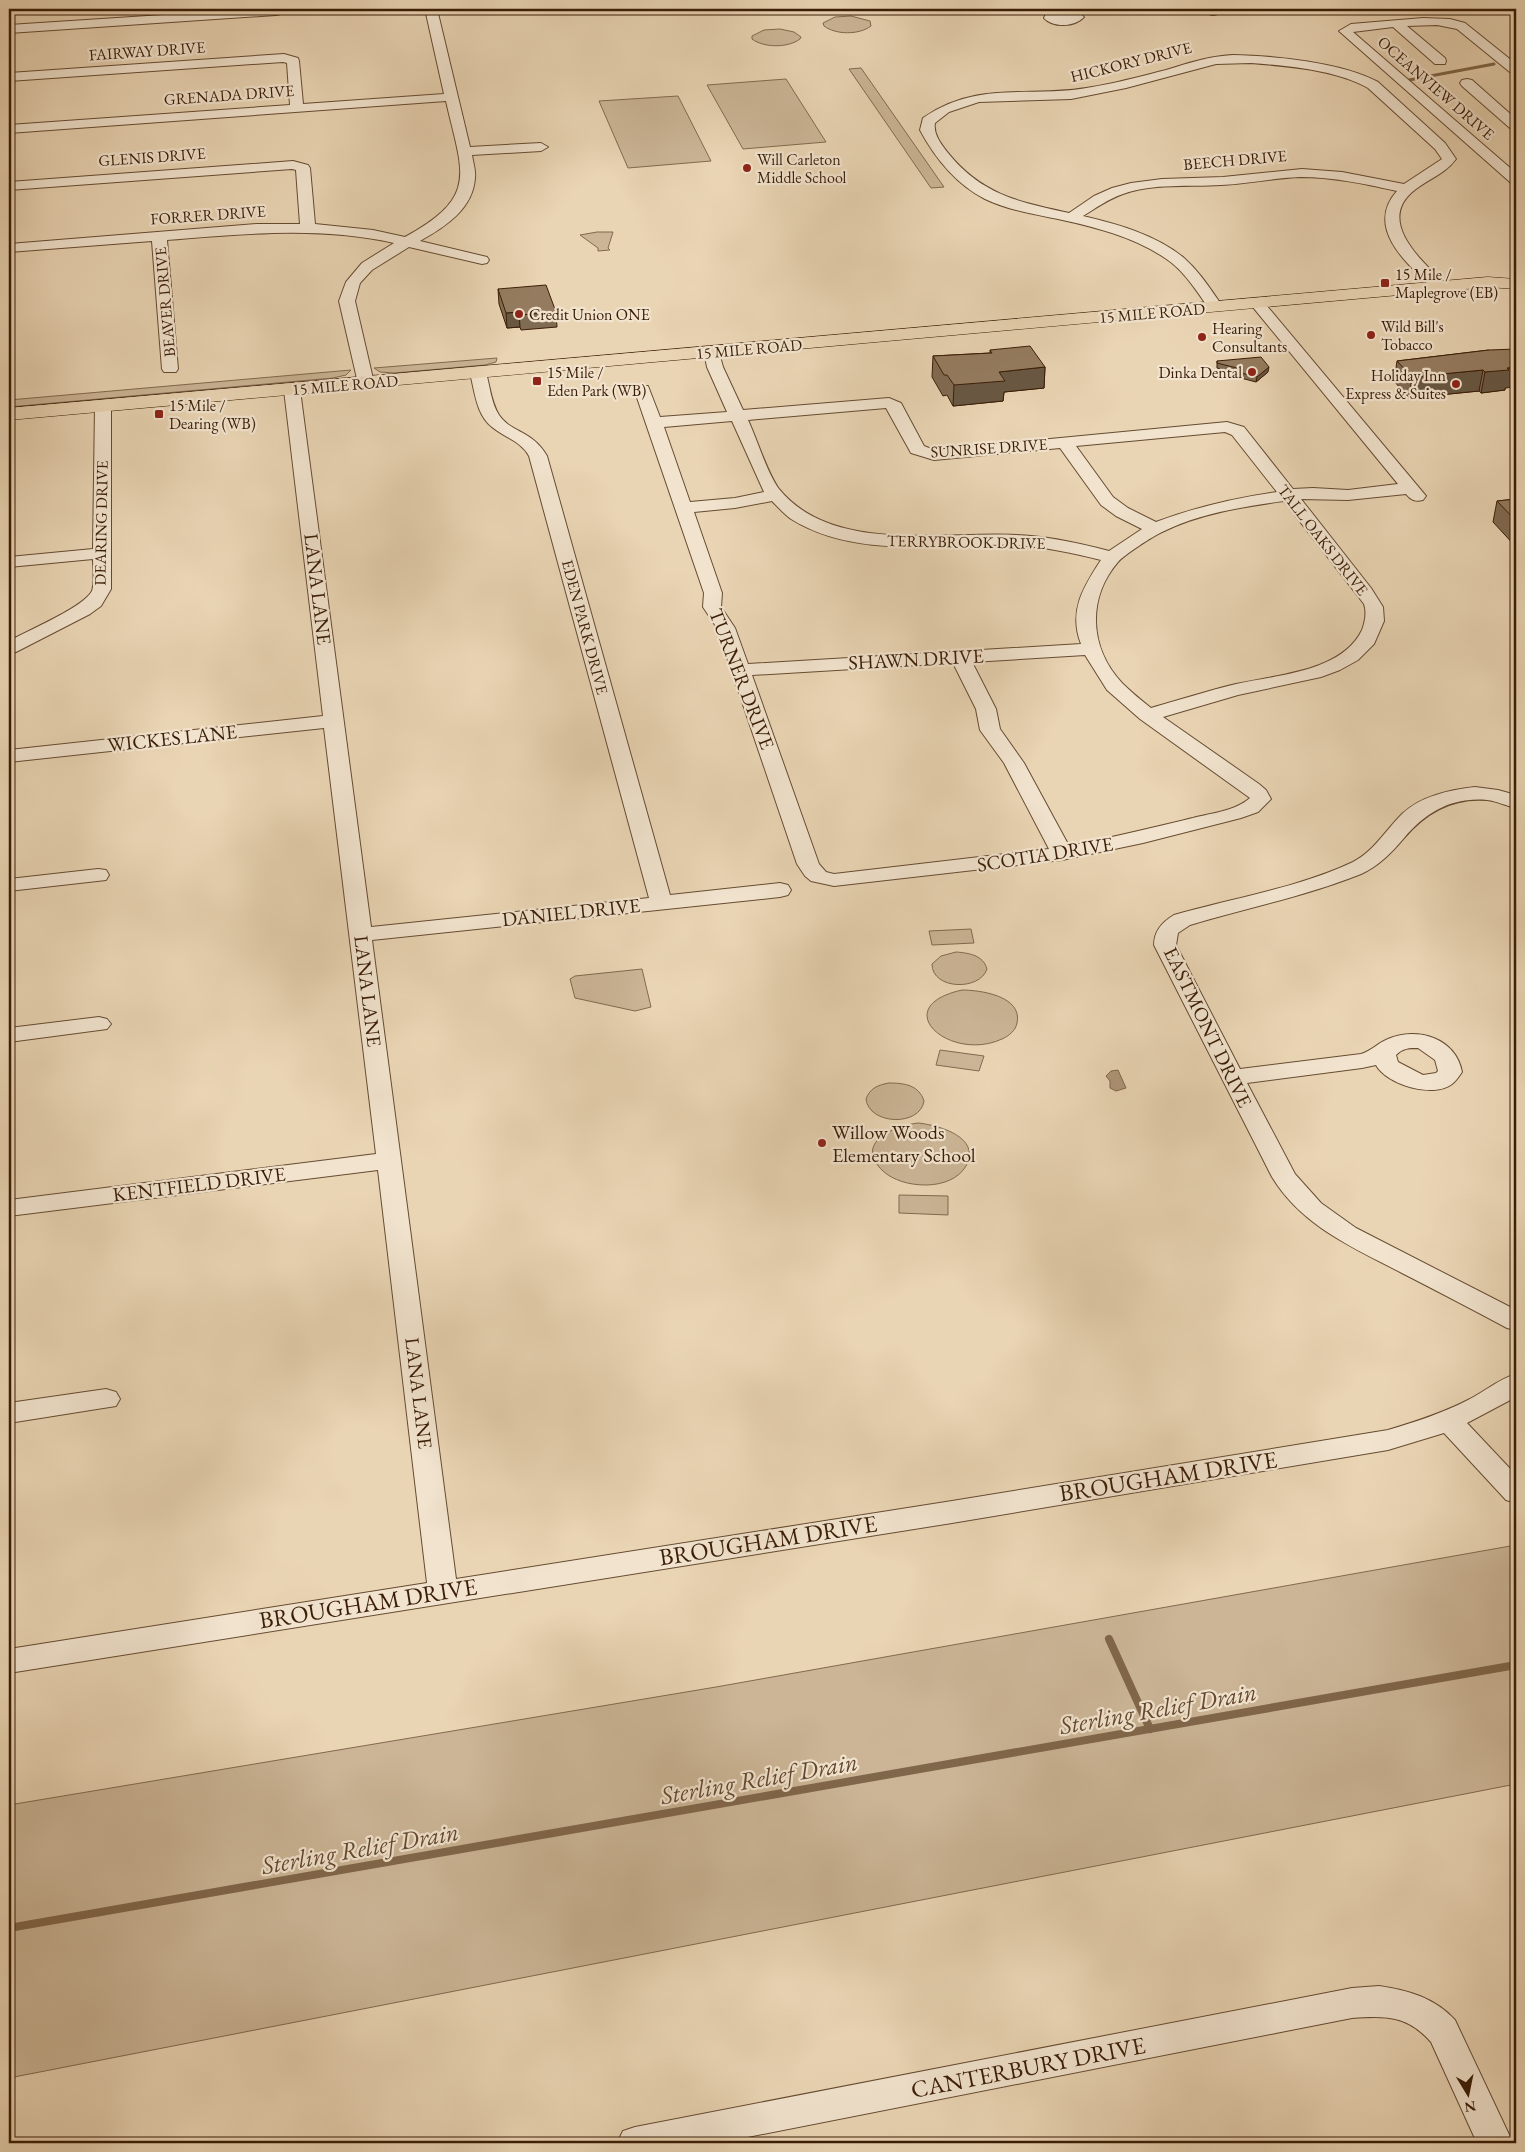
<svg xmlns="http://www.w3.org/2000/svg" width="1525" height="2152" viewBox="0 0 1525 2152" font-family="'EB Garamond',serif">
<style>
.green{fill:#cbb596;stroke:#82694e}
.water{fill:#ae9678;stroke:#80664a}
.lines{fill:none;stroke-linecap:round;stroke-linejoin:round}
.stream-far1{stroke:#80664a;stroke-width:3}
.stream{stroke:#80664a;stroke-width:8}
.minor-casing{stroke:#664b31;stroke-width:2}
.major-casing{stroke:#3a1d06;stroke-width:1}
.minor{fill:#f1e3ce;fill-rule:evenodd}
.major{fill:#e9d4b3;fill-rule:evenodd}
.wall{fill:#806b53;stroke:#3a1d06}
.shaded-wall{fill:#685743;stroke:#3a1d06}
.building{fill:#957c60;stroke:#3a1d06}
.poi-dot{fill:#8f2418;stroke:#f1e3ce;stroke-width:2}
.labels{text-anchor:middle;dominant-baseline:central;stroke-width:4.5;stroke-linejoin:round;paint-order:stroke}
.far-street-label{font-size:16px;fill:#3a1d06;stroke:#f1e3ce}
.far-poi-label{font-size:16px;fill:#3a1d06;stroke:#f1e3ce;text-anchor:start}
.street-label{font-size:20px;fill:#3a1d06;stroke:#f1e3ce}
.poi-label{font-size:20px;fill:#3a1d06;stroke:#f1e3ce;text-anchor:start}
.near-street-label{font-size:24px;fill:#3a1d06;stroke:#f1e3ce}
.near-water-label{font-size:25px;font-style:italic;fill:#63472e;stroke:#f1e3ce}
</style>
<rect width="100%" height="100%" fill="#e9d4b3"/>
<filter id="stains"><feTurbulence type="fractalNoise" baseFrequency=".004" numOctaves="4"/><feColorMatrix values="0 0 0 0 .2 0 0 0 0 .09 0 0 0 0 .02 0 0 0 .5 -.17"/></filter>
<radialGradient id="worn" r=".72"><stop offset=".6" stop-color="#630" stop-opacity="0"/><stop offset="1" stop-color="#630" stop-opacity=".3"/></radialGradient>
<g class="green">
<path d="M851,16L870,21L871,26C859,35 836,35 824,26L823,23L835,17Z"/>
<path d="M780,29L794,32L801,37L800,39C788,48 764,48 752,39V36L764,30Z"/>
<polygon points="861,68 944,187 931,188 849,69"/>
<polygon points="786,79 826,142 743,149 707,85"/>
<polygon points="678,96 711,161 628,168 599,101"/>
<polygon points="597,232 613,232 608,248 610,250 598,251 598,248 580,235"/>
<polygon points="497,358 496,362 485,365 394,373 380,372 374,368"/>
<polygon points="351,370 346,375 333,378 9,407 9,400"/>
<polygon points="971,929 974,943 932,945 929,931"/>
<path d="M956,952C969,953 983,955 987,969C980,991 932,990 932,964L941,956Z"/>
<polygon points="642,969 651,1007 635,1011 575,998 570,979 575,976"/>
<path d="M962,990C980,990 1023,996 1017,1023C1016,1030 1009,1036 1002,1039C950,1063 886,1007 962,990Z"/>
<polygon points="940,1050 984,1056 979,1071 936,1065"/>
<path d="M889,1083C904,1083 919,1085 924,1101C920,1127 869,1125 866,1099C870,1088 878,1085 889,1083Z"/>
<path d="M918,1123C938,1125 982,1137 966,1166C951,1192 902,1189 883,1171C853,1143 894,1126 918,1123Z"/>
<polygon points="899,1195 948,1196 948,1215 899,1213"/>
<polygon points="1516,1545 1516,1784 9,2078 9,1805 716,1687"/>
</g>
<polygon class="water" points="1118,1070 1126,1088 1116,1091 1110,1088 1110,1081 1106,1076 1111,1071"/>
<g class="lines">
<polyline class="stream-far1" points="1409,80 1494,64"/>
<g class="stream">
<polyline points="1109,1639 1150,1729"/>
<polyline points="9,1928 1516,1665"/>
</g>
<g class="minor-casing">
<g id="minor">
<polygon points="255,9 291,9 289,12 276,15 9,33 9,25"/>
<path d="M425,9H437L470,147L541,143L548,147L541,151L472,155C473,162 476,171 475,178C473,209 445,227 420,241L487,257L489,260L487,263L482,264L409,247L372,270L360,283L355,301L374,383L372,386H360L358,383L339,301L346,282L362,263L394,243C319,226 242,234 167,240L178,369L176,372H164L162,369L152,241L9,252V244L257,224H300L296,170L292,169L9,190V182L293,161L308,165L310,168L315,224L373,230L405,237C480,196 462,173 446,101L9,133V125L290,105L287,63L283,62L9,81V73L284,54L298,58L299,61L303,104L444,94Z"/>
<path d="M1050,9C1061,8 1076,7 1084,17C1075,27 1053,28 1044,18L1047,11L1051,10Z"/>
<polygon points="1197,9 1230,9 1228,12 1213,15 1199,12"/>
<polygon points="1423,18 1450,19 1465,23 1516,64 1516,74 1511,73 1457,29 1437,25 1407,26 1445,58 1446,61 1445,64 1435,64 1393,27 1353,32 1516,173 1516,184 1511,183 1339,31 1351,24"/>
<path d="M1233,55C1275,56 1341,62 1378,82L1445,143L1456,159C1446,173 1429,179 1416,189C1374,220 1422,261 1445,284L1448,287L1445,290H1435C1408,265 1364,228 1397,191C1365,184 1333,177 1300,177C1273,178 1247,184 1221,185C1189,187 1154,183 1123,194C1108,199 1096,208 1083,216C1117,224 1157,235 1184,258C1200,272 1211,290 1223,307L1220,310H1210C1197,292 1185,271 1165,258C1134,237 1095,227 1058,219C1033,214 1008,210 985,199C956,184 935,158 920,130L923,118C979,79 1031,99 1092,87C1117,83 1142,76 1166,70C1189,63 1210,56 1233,55ZM1251,63C1288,66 1336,70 1368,88L1435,149L1442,159L1404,184L1342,172L1302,169L1223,177L1162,179L1131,183L1112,188L1094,196L1069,213C1019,202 982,195 948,153C941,144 933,134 935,123L949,112L979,102L1071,99L1126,88L1216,64Z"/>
<polygon points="1467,79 1472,80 1516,119 1516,130 1511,129 1462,86 1460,83 1462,80"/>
<path d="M1257,298L1262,300L1426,496L1423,500C1415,502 1411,500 1406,494L1348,500L1301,499L1371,588L1383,607L1384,621L1374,644L1358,660L1340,670L1321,677L1238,695L1163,717L1259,784L1266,790L1271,799L1258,812L1241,818L1143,843L1062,860L834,886L811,881L805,876L797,864L717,628L703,607L704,593L634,389L636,386H648L660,417L727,412L707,367L704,352L706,349H718L723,367L743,410L889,398L901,403L924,446L934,450L1227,422L1244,427L1293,489L1313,488L1348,490L1398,484L1252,306L1249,303L1252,300ZM886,408L911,453L934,460L1060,448L1101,505L1116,516L1142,529L1109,551C1079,543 1047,536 1016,535C942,531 832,554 779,489C767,473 757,439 748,420ZM732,421L764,492L735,498L690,502L664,427ZM1225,432L1232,435L1277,492C1235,498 1196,507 1156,522L1128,508L1113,497L1076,446ZM772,501C778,507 784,514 791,519C857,560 942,543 1015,545C1044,547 1073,553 1101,560C1084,586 1068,611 1081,644L748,664L735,628L721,607L722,593L694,512L735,508ZM1284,501L1364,604C1367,613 1365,622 1362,630C1342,672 1276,675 1236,684C1207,691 1179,700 1151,708C1141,700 1131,692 1122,683C1089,648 1087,598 1118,562C1124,555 1153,536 1162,532C1200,513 1243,507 1284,501ZM1085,655L1107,690L1140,719L1250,798C1235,811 1212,813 1193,818C1151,828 1110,838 1069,846L1024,763L1000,729L996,709L972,662ZM953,663L976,709L980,730L1004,763L1049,849L834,874L826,872L819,864L752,675Z"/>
<path d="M478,368L484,370L486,373C490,386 491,403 499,415C511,433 532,430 547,456L670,895L780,883L788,885L791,890L788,895L780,897L372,940L456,1579L952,1501L1388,1430C1415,1422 1443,1413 1468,1400C1484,1392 1499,1379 1516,1374V1397L1467,1423L1516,1475V1503L1506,1500L1444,1433L1388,1450L952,1523L9,1673V1649L427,1583L378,1170L9,1216V1200L376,1154L324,728L9,762V750L323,716L284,390L286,387H298L300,390L371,927L649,898L529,456C521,441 505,438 492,427C476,414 475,392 470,373L472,370Z"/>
<path d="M103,401L109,402L111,406V589L101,606L90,614L16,652L9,654V641C27,631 84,607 92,591C95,582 93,568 93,559L9,567V557L93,549L95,406L97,402Z"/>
<path d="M1475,787L1498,790L1516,795V808C1506,806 1497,801 1487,800C1452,797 1426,812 1404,838C1392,852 1379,866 1361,874C1306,896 1247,908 1190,925L1178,933L1176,945L1240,1069L1361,1054C1371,1051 1378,1043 1388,1039C1417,1026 1456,1038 1462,1072C1459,1076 1456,1081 1452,1084C1433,1099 1386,1084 1376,1065L1362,1068L1247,1083L1295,1174L1321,1203L1356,1228L1516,1310V1330L1507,1328C1472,1309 1437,1291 1402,1273C1352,1247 1302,1226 1272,1177L1154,945C1154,931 1162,922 1174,915C1230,899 1301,887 1353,862C1374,851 1385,831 1402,814C1421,796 1449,790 1475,787ZM1418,1048L1435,1060L1438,1071L1436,1073L1423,1075L1398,1062L1396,1055C1403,1048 1409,1048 1418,1048Z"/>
<polygon points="98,869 106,870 109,875 106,880 9,891 9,879"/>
<polygon points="99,1017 107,1019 111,1024 107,1029 9,1042 9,1028"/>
<polygon points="106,1389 116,1392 120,1399 116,1406 9,1423 9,1403"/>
<path d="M1379,1986C1408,1990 1435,1998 1455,2020L1513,2143H1477L1431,2042C1407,2015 1386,2016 1352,2018L717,2143H617L623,2131L635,2127L1352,1988Z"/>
</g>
</g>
<g class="major-casing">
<polygon id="major" points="1488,277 1516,279 1516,289 1488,287 9,420 9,408"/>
</g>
<use href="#minor" class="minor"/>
<use href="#major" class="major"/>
</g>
<g class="wall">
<polygon points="498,289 556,312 557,327 521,330 520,327 507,328 499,304"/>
<polygon points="990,350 1045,367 1044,388 1004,392 1003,401 953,406 947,395 943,396 932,377 933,356 990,353"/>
<polygon points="1489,350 1505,388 1505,390 1481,393 1479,391 1409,398 1394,381 1397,361"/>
<polygon points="1217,361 1268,372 1256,382 1237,377 1237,373 1217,368"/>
<polygon points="1516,499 1516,547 1493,522 1497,501"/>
</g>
<g class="shaded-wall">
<polygon points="519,312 520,327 507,328 506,313"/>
<polygon points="1045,367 1044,388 1004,392 1003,401 953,406 954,385 999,372"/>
<polygon points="1269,367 1268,372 1256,382 1257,377"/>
<polygon points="1516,367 1516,387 1505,388 1505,390 1481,393 1485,372"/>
<polygon points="1483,370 1479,391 1409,398 1412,377"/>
</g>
<g class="building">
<polygon points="546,285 556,312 520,315 519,312 506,313 498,289"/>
<polygon points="1030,346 1045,367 999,372 1005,381 954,385 947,375 944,375 933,356 992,353 990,350"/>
<polygon points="1516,349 1516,367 1507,368 1509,370 1485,372 1483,370 1412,377 1397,361 1489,350"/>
<polygon points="1261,357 1269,367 1257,377 1237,372 1241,369 1217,363 1217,361"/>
<polygon points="1516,499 1516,521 1497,501"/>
</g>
<g class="poi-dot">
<circle cx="747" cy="168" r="5"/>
<rect x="1380" y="278" width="10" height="10" rx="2.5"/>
<circle cx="519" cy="314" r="5"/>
<circle cx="1371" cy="335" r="5"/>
<circle cx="1202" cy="337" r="5"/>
<circle cx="1252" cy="372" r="5"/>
<rect x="532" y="376" width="10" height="10" rx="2.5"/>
<circle cx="1456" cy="384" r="5"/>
<rect x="154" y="409" width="10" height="10" rx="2.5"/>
<circle cx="822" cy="1143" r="5"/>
</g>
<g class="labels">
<g class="far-street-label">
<text transform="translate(147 51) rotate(-4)">FAIRWAY DRIVE</text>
<text transform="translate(1131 62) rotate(-14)">HICKORY DRIVE</text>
<text transform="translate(1436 88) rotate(41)">OCEANVIEW DRIVE</text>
<text transform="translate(229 95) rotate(-4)">GRENADA DRIVE</text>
<text transform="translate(152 157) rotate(-4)">GLENIS DRIVE</text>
<text transform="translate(1235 160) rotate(-5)">BEECH DRIVE</text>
<text transform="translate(208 215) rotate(-4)">FORRER DRIVE</text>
<text transform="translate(165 302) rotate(-95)">BEAVER DRIVE</text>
<text transform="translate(1152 313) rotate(-5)">15 MILE ROAD</text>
<text transform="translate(749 349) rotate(-5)">15 MILE ROAD</text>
<text transform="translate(345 385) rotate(-5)">15 MILE ROAD</text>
<text transform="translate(989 448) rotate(-4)">SUNRISE DRIVE</text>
<text transform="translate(101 523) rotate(-89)">DEARING DRIVE</text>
<text transform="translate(1323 540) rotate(52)">TALL OAKS DRIVE</text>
<text transform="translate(966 542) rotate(1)">TERRYBROOK DRIVE</text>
<text transform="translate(585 627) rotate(75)">EDEN PARK DRIVE</text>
</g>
<g class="far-poi-label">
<text x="757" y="159">Will Carleton<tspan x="757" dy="18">Middle School</tspan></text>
<text x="1395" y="274">15 Mile /<tspan x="1395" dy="18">Maplegrove (EB)</tspan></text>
<text x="529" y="314">Credit Union ONE</text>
<text x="1381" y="326">Wild Bill's<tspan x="1381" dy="18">Tobacco</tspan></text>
<text x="1212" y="328">Hearing<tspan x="1212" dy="18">Consultants</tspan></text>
<text x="547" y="372">15 Mile /<tspan x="547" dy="18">Eden Park (WB)</tspan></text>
<text x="1242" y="372" text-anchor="end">Dinka Dental</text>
<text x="1446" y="375" text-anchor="end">Holiday Inn<tspan x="1446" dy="18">Express &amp; Suites</tspan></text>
<text x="169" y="405">15 Mile /<tspan x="169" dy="18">Dearing (WB)</tspan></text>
</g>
<g class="street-label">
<text transform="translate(318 589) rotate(83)">LANA LANE</text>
<text transform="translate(916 659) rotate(-3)">SHAWN DRIVE</text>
<text transform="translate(742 679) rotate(69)">TURNER DRIVE</text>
<text transform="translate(172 738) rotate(-6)">WICKES LANE</text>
<text transform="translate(1045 854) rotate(-9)">SCOTIA DRIVE</text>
<text transform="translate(571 912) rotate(-6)">DANIEL DRIVE</text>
<text transform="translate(368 991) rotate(83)">LANA LANE</text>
<text transform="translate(1208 1027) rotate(64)">EASTMONT DRIVE</text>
<text transform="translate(199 1184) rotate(-7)">KENTFIELD DRIVE</text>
<text transform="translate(419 1393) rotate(83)">LANA LANE</text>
</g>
<g class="poi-label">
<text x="832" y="1132">Willow Woods<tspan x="832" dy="23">Elementary School</tspan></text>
</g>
<g class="near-street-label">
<text transform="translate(1168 1476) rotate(-9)">BROUGHAM DRIVE</text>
<text transform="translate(768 1540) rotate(-9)">BROUGHAM DRIVE</text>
<text transform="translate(368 1603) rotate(-9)">BROUGHAM DRIVE</text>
<text transform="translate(1028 2067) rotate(-11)">CANTERBURY DRIVE</text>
</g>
<g class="near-water-label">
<text transform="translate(1158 1708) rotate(-10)">Sterling Relief Drain</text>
<text transform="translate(759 1778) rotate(-10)">Sterling Relief Drain</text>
<text transform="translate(360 1848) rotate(-10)">Sterling Relief Drain</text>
</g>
</g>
<rect width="1525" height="2152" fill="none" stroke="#e9d4b3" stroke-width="30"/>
<rect x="10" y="10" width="1505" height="2132" fill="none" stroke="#3a1d06" stroke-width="2.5"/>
<rect x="15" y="15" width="1495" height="2122" fill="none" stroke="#3a1d06"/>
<g transform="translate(1468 2094) rotate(170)" stroke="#f1e3ce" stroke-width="4" paint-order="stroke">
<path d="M0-4L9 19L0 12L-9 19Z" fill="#3a1d06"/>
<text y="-8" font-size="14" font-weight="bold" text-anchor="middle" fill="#3a1d06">N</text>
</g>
<rect width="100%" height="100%" filter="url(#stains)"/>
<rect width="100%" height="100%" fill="url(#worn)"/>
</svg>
